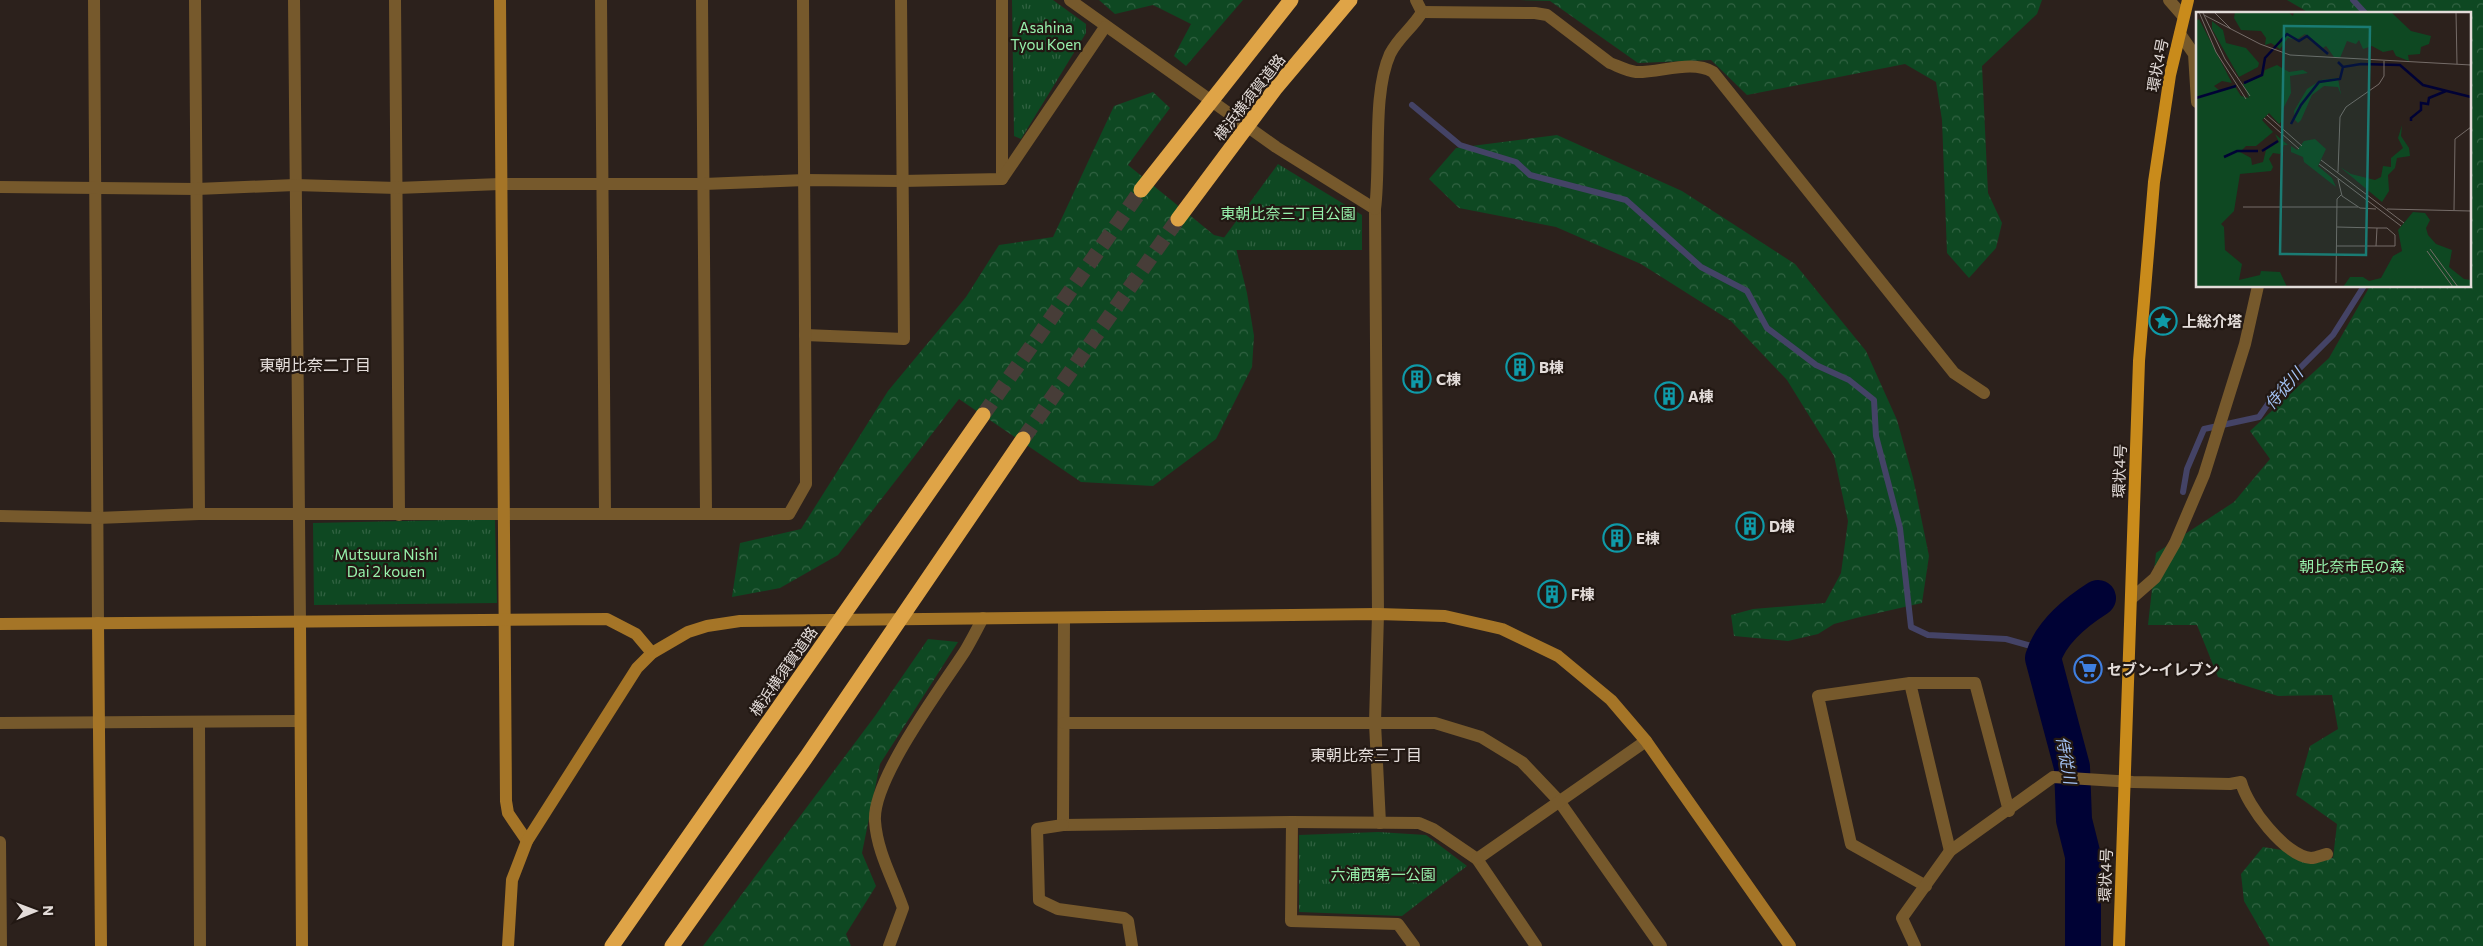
<svg xmlns="http://www.w3.org/2000/svg" width="2483" height="946" viewBox="0 0 2483 946" font-family="Commissioner,'Noto Sans JP',sans-serif">
<style>
.grass{fill:url(#grass-tufts)}
.forest{fill:url(#forest-crowns)}
.lines{fill:none;stroke-linecap:round;stroke-linejoin:round}
.stream{stroke:#444366;stroke-width:6}
.river{stroke:#000235;stroke-width:36}
.highway-tunnel{stroke:#473d38;stroke-width:15;stroke-dasharray:15 8;stroke-linecap:butt}
.street{stroke:#76592c;stroke-width:12}
.secondary{stroke:#a57527;stroke-width:12}
.primary{stroke:#c98b1b;stroke-width:12}
.highway{stroke:#dfa447;stroke-width:15}
.labels{text-anchor:middle;dominant-baseline:central;stroke-width:4.5;stroke-linejoin:round;paint-order:stroke}
.park-label{font-size:15px;fill:#97f2ac;stroke:#221813}
.street-label{font-size:15px;fill:#e3dcd9;stroke:#221813}
.poi-label{font-size:15px;font-weight:bold;fill:#e3dcd9;stroke:#221813;text-anchor:start}
.neighbourhood-label{font-size:16px;fill:#e3dcd9;stroke:#221813}
.water-label{font-size:16px;font-style:italic;fill:#a5c4f6;stroke:#221813}
.inset-river{fill:none;stroke:#000235;stroke-width:2.5}
.inset-road{fill:none;stroke:#756c68;stroke-width:1}
.view{fill:#1a7b73;fill-opacity:0.15;stroke:#1a7b73;stroke-width:2.5}
.inset-edge{fill:none;stroke:#e3dcd9;stroke-width:2.5}
</style>
<defs>
<pattern id="grass-tufts" width="24" height="20" patternUnits="userSpaceOnUse" patternTransform="scale(1.25)"><rect width="24" height="20" fill="#0e4822"/><path d="M3 7l-1-3M5 7V3M7 7l1-3M15 17l-1-3M17 17v-4M19 17l1-3" fill="none" stroke="#316242"/></pattern>
<pattern id="forest-crowns" width="20" height="18" patternUnits="userSpaceOnUse" patternTransform="scale(1.25)"><rect width="20" height="18" fill="#0e4822"/><path d="M2 6a3 3 0 1 1 6 0M12 15a3 3 0 1 1 6 0" fill="none" stroke="#316242"/></pattern>
</defs>
<rect width="100%" height="100%" fill="#2c211c"/>
<g class="grass">
<polygon points="1012,0 1053,0 1086,24 1086,33 1021,139 1014,136"/>
<polygon points="1278,164 1362,215 1362,250 1215,250"/>
<polygon points="495,519 497,603 314,605 313,523"/>
<polygon points="1378,832 1426,835 1467,866 1402,916 1299,912 1299,835"/>
</g>
<g class="forest">
<polygon points="1099,0 1243,0 1186,66 1174,56 1191,24 1153,5 1115,14"/>
<polygon points="1520,0 2042,0 2037,14 1982,66 1988,193 2002,223 1996,248 1969,278 1947,253 1942,120 1936,82 1905,64 1747,95 1711,60 1638,63 1550,1"/>
<polygon points="2287,0 2483,0 2483,946 2270,946 2244,901 2241,874 2263,847 2333,858 2337,824 2296,795 2310,746 2338,729 2332,695 2278,696 2218,677 2197,625 2148,625 2156,553 2234,502 2270,459 2250,431 2329,358 2370,286 2469,286 2469,14 2311,14"/>
<polygon points="1153,92 1170,108 1128,165 1214,235 1234,240 1247,293 1254,336 1252,367 1216,439 1153,486 1081,482 959,399 838,555 780,588 732,597 740,543 801,529 888,391 966,297 999,245 1053,237 1114,106"/>
<polygon points="1557,135 1682,191 1795,264 1866,351 1897,420 1913,478 1929,556 1922,603 1856,618 1834,624 1818,634 1788,641 1734,636 1731,615 1753,609 1825,603 1841,573 1848,521 1834,456 1787,380 1731,321 1641,264 1556,227 1459,208 1429,179 1456,148"/>
<polygon points="928,639 958,642 880,764 862,853 876,886 846,934 851,946 703,946 875,716"/>
</g>
<g class="lines">
<g class="stream">
<polyline points="2353,0 2366,14"/>
<polyline points="1412,105 1460,145 1516,162 1530,175 1626,200 1701,267 1747,291 1767,328 1816,365 1849,380 1874,400 1876,436 1900,528 1911,627 1928,635 2006,639 2031,646 2043,658"/>
<polyline points="2183,492 2187,469 2204,429 2259,417 2277,391 2333,335 2364,286"/>
</g>
<path class="river" d="M2083,946V856L2074,820L2072,767L2043,658C2051,632 2076,612 2098,598"/>
<g class="highway-tunnel">
<polyline points="983,415 1141,190"/>
<polyline points="1023,439 1178,219"/>
</g>
<g class="street">
<polyline points="94,0 98,623"/>
<polyline points="195,0 199,514"/>
<polyline points="294,0 300,622"/>
<polyline points="395,0 399,515"/>
<polyline points="601,0 605,513"/>
<polyline points="702,0 706,513"/>
<polyline points="1002,0 1002,179"/>
<polyline points="1070,0 1276,147 1375,209 1378,614 1375,723 1380,823"/>
<polyline points="2169,0 2183,16"/>
<path d="M1422,12L1535,13L1547,15L1610,63C1618,66 1627,71 1636,72C1660,73 1692,59 1713,72L1954,373L1984,393"/>
<polyline points="2180,34 2194,54 2197,102"/>
<polyline points="0,187 197,189 295,185 397,188 500,184 704,184 805,180 901,181 1002,179 1105,27"/>
<path d="M1375,209C1381,164 1372,94 1390,54C1399,36 1413,28 1422,12L1416,0"/>
<polyline points="805,335 904,339 901,0"/>
<polyline points="0,516 97,518 199,514 789,514 806,484 803,0"/>
<polyline points="2131,599 2155,578 2175,543 2204,475 2245,344 2258,286"/>
<polyline points="1064,619 1063,825 1292,822 1419,823 1433,829 1477,859 1536,946"/>
<polyline points="1910,683 1950,851"/>
<polyline points="199,722 200,946"/>
<polyline points="0,723 300,721"/>
<polyline points="1064,723 1435,723 1481,737 1522,762 1559,801 1661,946"/>
<polyline points="1292,822 1291,921 1398,924 1414,946"/>
<polyline points="1063,825 1037,829 1039,900 1058,909 1124,918 1128,921 1132,946"/>
<polyline points="0,842 1,946"/>
<polyline points="1477,859 1646,741"/>
<polyline points="1926,886 1851,844 1818,696 1910,683 1975,683 2009,811"/>
<path d="M889,946L903,908C893,879 877,852 875,821C872,780 941,688 965,651C971,641 977,629 983,618"/>
<path d="M1915,946L1902,918L1950,851L2053,777L2133,782L2230,784L2241,782C2247,806 2285,856 2311,858C2316,858 2322,855 2327,854"/>
</g>
<g class="secondary">
<polyline points="500,0 506,801 508,813 527,841"/>
<polyline points="300,622 302,946"/>
<polyline points="98,623 101,946"/>
<polyline points="0,624 607,619 636,634 652,653"/>
<polyline points="508,946 512,880 527,841 637,668 652,653 688,632 707,626 740,621 1378,614 1445,616 1502,629 1558,656 1611,700 1646,741 1790,946"/>
</g>
<polyline class="primary" points="2119,946 2139,361 2154,182 2170,75 2188,0"/>
<g class="highway">
<polyline points="1141,190 1291,0"/>
<polyline points="1178,219 1275,89 1350,0"/>
<polyline points="612,946 983,415"/>
<polyline points="672,946 807,756 1023,439"/>
</g>
</g>
<defs>
<g id="sight-ring" transform="scale(1.4375)"><circle r="9.5" fill="#221813" stroke="#0f9aa8" stroke-width="1.5"/><path d="M0-6L1.8-2.2L6-1.7L2.9 1.2L3.7 5.4L0 3.3L-3.7 5.4L-2.9 1.2L-6-1.7L-1.8-2.2Z" fill="#0f9aa8"/></g>
<g id="building-ring" transform="scale(1.4375)"><circle r="9.5" fill="#221813" stroke="#0f9aa8" stroke-width="1.5"/><path d="M-4-6H4V6H1V3H-1V6H-4ZM-2.5-4.3h1.7v1.8h-1.7ZM.8-4.3h1.7v1.8H.8ZM-2.5-1h1.7V.8h-1.7ZM.8-1h1.7V.8H.8Z" fill="#0f9aa8"/></g>
<g id="supermarket-ring" transform="scale(1.4375)"><circle r="9.5" fill="#221813" stroke="#3f7fe0" stroke-width="1.5"/><path d="M-6-5.5h2.5l.6 2H6L4.5 2H-2.5L-4.4-4H-6ZM-1.5 3.2a1.3 1.3 0 1 0 .1 0ZM3 3.2a1.3 1.3 0 1 0 .1 0Z" fill="#3f7fe0"/></g>
</defs>
<g fill-rule="evenodd">
<use href="#sight-ring" x="2163" y="321"/>
<use href="#building-ring" x="1520" y="367"/>
<use href="#building-ring" x="1417" y="379"/>
<use href="#building-ring" x="1669" y="396"/>
<use href="#building-ring" x="1750" y="526"/>
<use href="#building-ring" x="1617" y="538"/>
<use href="#building-ring" x="1552" y="594"/>
<use href="#supermarket-ring" x="2088" y="669"/>
</g>
<g class="labels">
<g class="park-label">
<text x="1046" y="27">Asahina<tspan x="1046" dy="17">Tyou Koen</tspan></text>
<text x="1288" y="213">東朝比奈三丁目公園</text>
<text x="386" y="554">Mutsuura Nishi<tspan x="386" dy="17">Dai 2 kouen</tspan></text>
<text x="2352" y="566">朝比奈市民の森</text>
<text x="1383" y="874">六浦西第一公園</text>
</g>
<g class="street-label">
<text transform="translate(2157 65) rotate(-79)">環状4号</text>
<text transform="translate(1249 97) rotate(-52)">横浜横須賀道路</text>
<text transform="translate(2119 471) rotate(-88)">環状4号</text>
<text transform="translate(783 671) rotate(-55)">横浜横須賀道路</text>
<text transform="translate(2105 875) rotate(-88)">環状4号</text>
</g>
<g class="poi-label">
<text x="2182" y="321">上総介塔</text>
<text x="1539" y="367">B棟</text>
<text x="1436" y="379">C棟</text>
<text x="1688" y="396">A棟</text>
<text x="1769" y="526">D棟</text>
<text x="1636" y="538">E棟</text>
<text x="1571" y="594">F棟</text>
<text x="2107" y="669">セブン-イレブン</text>
</g>
<g class="neighbourhood-label">
<text x="315" y="364">東朝比奈二丁目</text>
<text x="1366" y="754">東朝比奈三丁目</text>
</g>
<g class="water-label">
<text transform="translate(2283 388) rotate(-49)">侍従川</text>
<text transform="translate(2067 760) rotate(80)">侍従川</text>
</g>
</g>
<g transform="translate(2196 12)">
<rect width="275" height="275" fill="#2c211c"/>
<path d="M39,0H92L97,4L98,0H195L215,19L235,24L233,32L225,35L224,42L212,43L213,49L200,44L197,38L187,40L176,34L167,37L163,28L160,32L151,29L144,46L138,45L130,34L127,36L109,22L100,28L92,26L84,37L75,31L69,33L70,26L65,19L45,18L38,6ZM3,7L36,71L26,69L18,74L24,79L38,73L45,84L53,86L47,72L67,64L69,58L81,53L93,60L107,58L112,61L94,64L95,81L86,99V109L83,112L73,101L66,108L77,120L60,134H50L44,140L55,146L56,153L67,150L70,138L83,130L79,122L92,133H88L84,142L77,141L73,147L77,155L75,159L44,162L38,199L25,212L28,215L29,238L46,252L43,268L64,263L65,259L84,260L91,275H0V9ZM16,9L27,18L30,31L50,36L63,51L62,55L43,65L16,17ZM142,66L145,83L142,75L128,74L116,83L105,108L102,111L99,108L98,99L111,77L125,68ZM206,113L205,124L213,136L214,144L201,146L199,156L192,163L193,179L186,190L144,155L155,162L179,168L185,165L187,154L195,155V146L207,136L202,126ZM119,127L130,137L122,154L136,166L140,175L108,150L107,145L95,140V134L101,138L108,129ZM217,200L229,201L234,208L230,216L232,223L240,232L256,238L253,255L268,267L275,268V275H147L154,265H167L173,269L185,266L197,244L206,239L202,218Z" fill="#0e4822"/>
<path class="inset-river" d="M142,50L147,55L165,52L204,53L227,73L275,85M48,71L66,63L69,46L91,22L103,29L111,24L132,42M0,86L40,74M215,109V106L225,98V91L232,92L233,86L250,79M95,112L105,93L123,70L144,67L147,55M66,139L82,129M28,145L41,139H62"/>
<path class="inset-road" d="M3,0L20,40L50,87M18,0L35,17M260,0L261,52M7,1L29,47L54,84M8,3L64,32L94,43L275,53M71,103L106,134M68,106L103,137M125,148L208,211M123,152L205,214M142,160L144,105L150,95L183,72L188,64V49M142,167L146,184L164,196L180,197M47,195H162M191,197L275,199M258,198L259,127L275,115M141,215L181,216L180,234M141,234H199V223L191,216H181M234,237L262,275M231,239L257,275M140,271L141,187L145,183"/>
<path class="view" d="M88,14L174,15L170,243L84,242Z"/>
<rect width="275" height="275" class="inset-edge"/>
</g>
<g transform="translate(35 911) rotate(89)" stroke="#221813" stroke-width="4" paint-order="stroke">
<path d="M0-4L9 19L0 12L-9 19Z" fill="#e3dcd9"/>
<text y="-8" font-size="14" font-weight="bold" text-anchor="middle" fill="#e3dcd9">N</text>
</g>
</svg>
